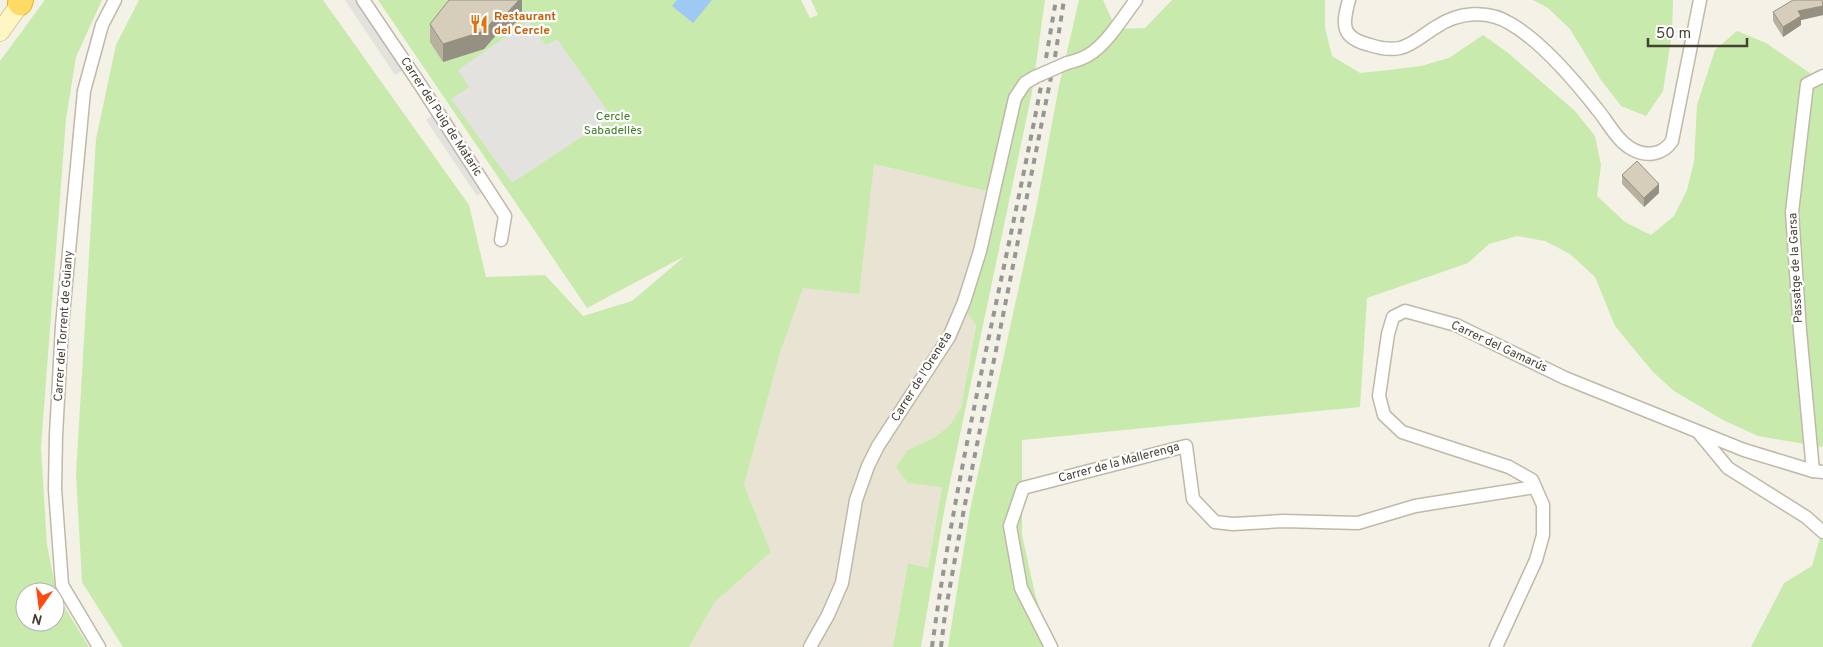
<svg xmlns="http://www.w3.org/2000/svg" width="1823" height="647" viewBox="0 0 1823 647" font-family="Overpass,sans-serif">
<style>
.residential{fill:#e8e3d3}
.green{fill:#c8eaac;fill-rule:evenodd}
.parking{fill:#e4e2de}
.water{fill:#9ec9f4}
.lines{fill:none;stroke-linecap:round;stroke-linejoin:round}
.street-casing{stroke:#c0b9a8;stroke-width:15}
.secondary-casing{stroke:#d6ca93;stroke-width:20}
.highway-casing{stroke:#e5b32e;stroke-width:26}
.street{stroke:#fff;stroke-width:12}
.secondary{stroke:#fff6c4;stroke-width:18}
.highway{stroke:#ffda65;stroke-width:24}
.rail{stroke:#969696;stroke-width:4;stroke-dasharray:6 6;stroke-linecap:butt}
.street-bridge-casing{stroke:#c0b9a8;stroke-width:15;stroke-linecap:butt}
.street-bridge{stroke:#fff;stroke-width:12}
.wall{fill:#b8b1a0}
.shaded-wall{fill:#969082}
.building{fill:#d6ceba;stroke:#969082}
.labels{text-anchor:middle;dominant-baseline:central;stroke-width:4.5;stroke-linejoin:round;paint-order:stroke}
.food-label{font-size:12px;font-weight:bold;fill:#c56008;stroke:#fff;text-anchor:start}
.street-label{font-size:12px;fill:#474135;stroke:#fff}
.park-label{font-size:12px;fill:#3e7b25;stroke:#fff}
</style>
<rect width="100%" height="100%" fill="#f4f1e6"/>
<polygon class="residential" points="873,164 999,194 961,408 949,426 935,437 908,450 908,483 942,486 928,568 908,563 893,647 689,647 714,603 771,552 744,485 780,353 803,287 859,293"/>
<g class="green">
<path d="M45,0H102L76,57L66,119L41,447L47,545L57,595L89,647H0V61ZM25,592H55V622H25Z"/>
<polygon points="139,0 323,0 469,205 486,277 545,275 583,316 632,301 685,256 587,308 378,0 801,0 810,18 818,15 811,0 1045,0 1032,92 945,506 921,647 893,647 908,563 928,568 942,487 908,483 896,467 908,450 935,437 949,426 961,408 976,325 968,314 993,229 999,194 874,164 859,294 803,288 780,353 744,485 771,552 714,603 689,647 123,647 82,582 76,474 96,139 116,45"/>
<polygon points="1079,0 1103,0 1116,29 1145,28 1172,0 1325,0 1325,28 1332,56 1360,73 1389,70 1421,66 1449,58 1483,35 1507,52 1575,111 1595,136 1601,165 1597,196 1625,222 1651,235 1674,216 1687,190 1694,162 1697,105 1715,50 1737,31 1766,43 1823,82 1823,447 1758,436 1723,420 1674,391 1653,372 1615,326 1595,277 1570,254 1545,241 1517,236 1489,244 1468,263 1367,298 1360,407 1022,440 1022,535 1035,594 1052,647 948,647 970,510 1036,209 1059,86"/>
<polygon points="1533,0 1673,0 1672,33 1663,91 1646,116 1621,106 1601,80 1570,29 1548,8"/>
<polygon points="1823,527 1823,647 1751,647 1784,583 1812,566"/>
</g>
<g class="parking">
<polygon points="345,0 363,0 408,67 395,75"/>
<polygon points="528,21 546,45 557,39 612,117 512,183 451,99 469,87 458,70"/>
<polygon points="437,112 488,188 477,196 426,120"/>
</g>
<polygon class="water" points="677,0 712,0 693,23 672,6"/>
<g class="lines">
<g class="street-casing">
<g id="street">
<polyline points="363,0 421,86 505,216 501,240"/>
<path d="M1349,0C1342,25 1341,38 1370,45C1379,48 1390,50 1400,48C1413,45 1424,34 1436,27C1458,12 1488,9 1511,24C1542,42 1575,81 1597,109C1608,122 1617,141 1632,149C1646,157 1663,155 1672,141L1700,0"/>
<path d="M1067,63C1076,61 1085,58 1093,52C1110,39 1123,17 1136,0"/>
<polyline points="1699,433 1728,468 1806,517 1823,532"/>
<polyline points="1813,471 1800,331 1792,212 1807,84 1823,76"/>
<polyline points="99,647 62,585 55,489 56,435 62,326 84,91 102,25 115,0"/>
<polyline points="810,647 828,615 842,583 856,500 868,466 878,446 949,337 964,302 980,251 1015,98 1025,83 1035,77"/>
<polyline points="1051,647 1021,588 1010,526 1023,488 1186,446 1193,499 1215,522 1233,524 1283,521 1358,523 1415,506 1535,487"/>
<polyline points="1496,647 1536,560 1543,535 1543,505 1532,480 1509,467 1402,432 1384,415 1379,396 1388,334 1393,317 1405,311 1456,325 1565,378 1744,450 1813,471 1823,472"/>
</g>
</g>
<g class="secondary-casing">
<polyline id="secondary" points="0,32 23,0"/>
</g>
<g class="highway-casing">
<polyline id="highway" points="20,3 21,0"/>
</g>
<use href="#street" class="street"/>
<use href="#secondary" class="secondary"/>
<use href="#highway" class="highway"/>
<g class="rail">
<polyline points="1055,57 1064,0"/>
<polyline points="1046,58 1056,0"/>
<path d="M932,647C958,457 1006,270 1042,81"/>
<polyline points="941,647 945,614 964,509 1051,77"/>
</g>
<g class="street-bridge-casing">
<polyline id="street-bridge" points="1035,77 1067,63"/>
</g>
<use href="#street-bridge" class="street-bridge"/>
</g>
<g class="wall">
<polygon points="522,0 522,16 506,32 497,34 484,49 443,62 430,42 430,24"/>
<polygon points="1823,4 1823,15 1801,20 1801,25 1783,37 1773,21 1773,12"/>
<polygon points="1622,175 1659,193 1644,207 1622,184"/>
</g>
<g class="shaded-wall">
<polygon points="519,0 522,0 522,16 506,32 497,34 484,49 443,62 443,44 497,16"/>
<polygon points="1823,6 1823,15 1801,20 1801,25 1783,37 1783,27 1798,11"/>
<polygon points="1659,184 1659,193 1644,207 1644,198"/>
</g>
<g class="building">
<polygon points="449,0 519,0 506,14 497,16 484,31 443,44 430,24"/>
<polygon points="1793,0 1822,0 1823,6 1798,11 1801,16 1783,27 1773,12"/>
<polygon points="1637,161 1659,184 1644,198 1622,175"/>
</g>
<defs>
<g id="restaurant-bare" transform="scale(1.5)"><path d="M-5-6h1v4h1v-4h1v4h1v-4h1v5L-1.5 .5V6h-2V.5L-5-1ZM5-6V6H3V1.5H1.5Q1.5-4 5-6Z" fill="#e8710a" stroke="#fff" stroke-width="2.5" paint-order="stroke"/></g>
</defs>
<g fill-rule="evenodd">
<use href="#restaurant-bare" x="479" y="24"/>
</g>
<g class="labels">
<g class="food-label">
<text x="494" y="17">Restaurant<tspan x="494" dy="14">del Cercle</tspan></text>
</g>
<g class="street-label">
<text transform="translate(441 117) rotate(57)">Carrer del Puig de Mataric</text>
<text transform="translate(1796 268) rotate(-93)">Passatge de la Garsa</text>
<text transform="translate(64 326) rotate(-86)">Carrer del Torrent de Guiany</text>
<text transform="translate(1499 347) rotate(25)">Carrer del Gamarús</text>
<text transform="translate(922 377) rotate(-58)">Carrer de l'Oreneta</text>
<text transform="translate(1119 463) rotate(-15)">Carrer de la Mallerenga</text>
</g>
<g class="park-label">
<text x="613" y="117">Cercle<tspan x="613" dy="14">Sabadellès</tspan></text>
</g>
</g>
<g transform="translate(40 607) rotate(194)"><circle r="24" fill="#ffffff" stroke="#b5b3ae"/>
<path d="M0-4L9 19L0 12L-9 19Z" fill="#ff4b11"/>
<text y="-8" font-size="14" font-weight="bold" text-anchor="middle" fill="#474135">N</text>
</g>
<path d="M1648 38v8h99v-8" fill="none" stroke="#474135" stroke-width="2.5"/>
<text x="1656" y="38" font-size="15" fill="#474135" stroke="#ffffff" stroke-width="4" paint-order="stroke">50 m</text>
</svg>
